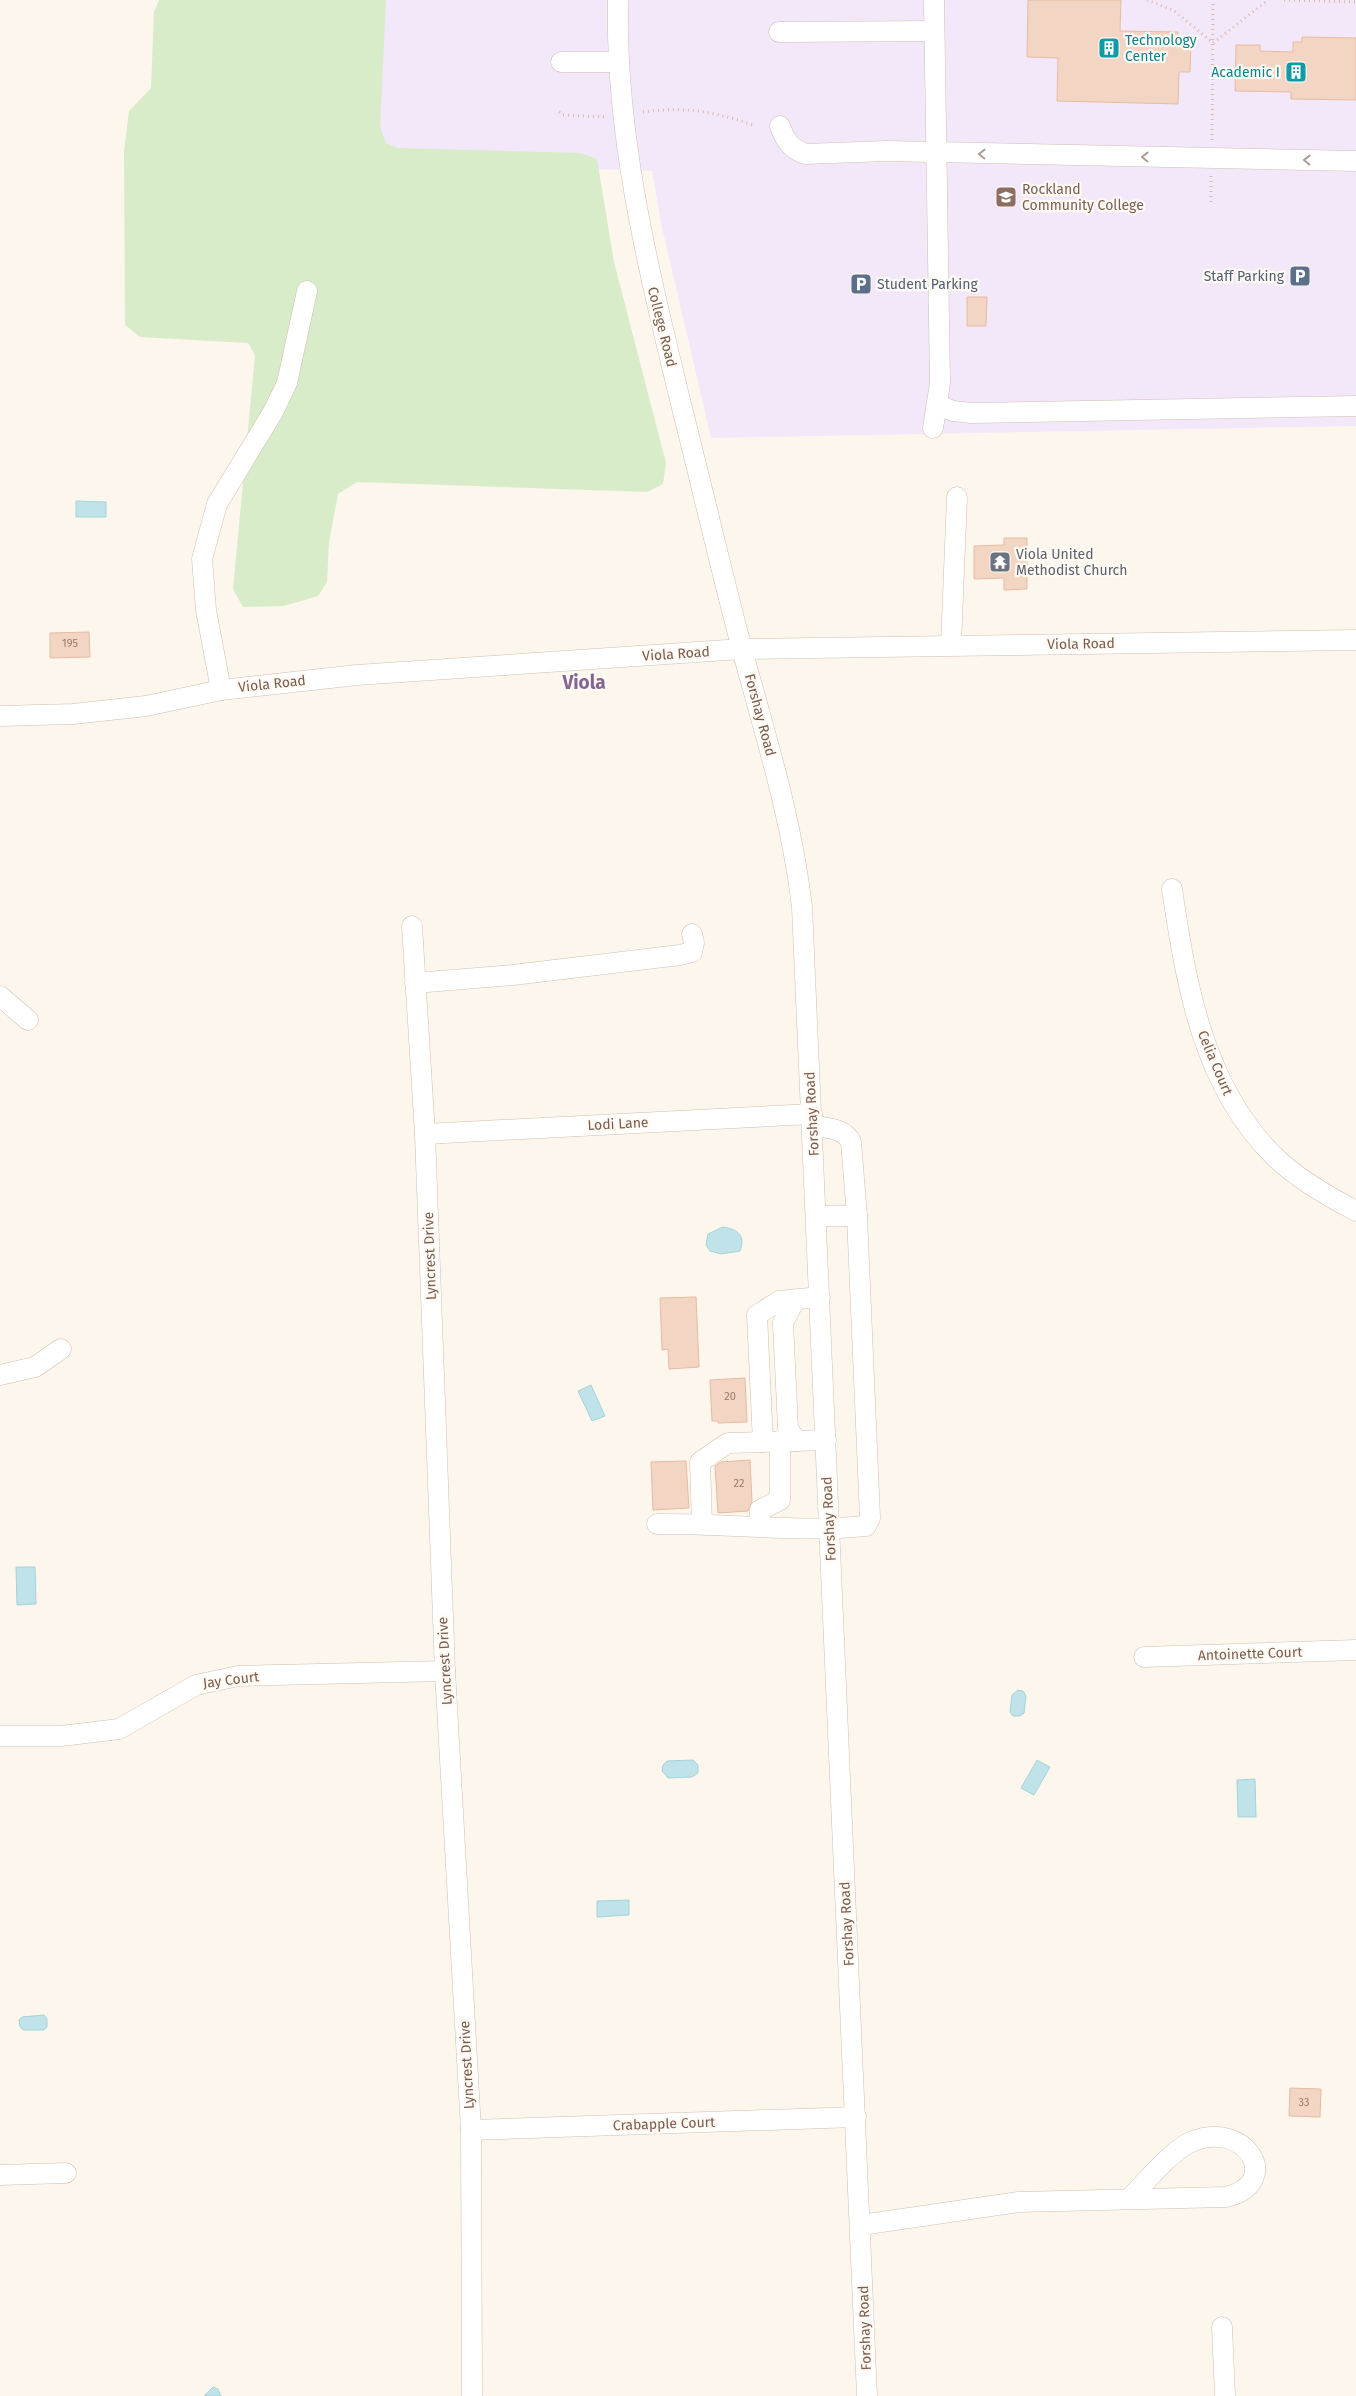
<svg xmlns="http://www.w3.org/2000/svg" width="1356" height="2396" viewBox="0 0 1356 2396" font-family="'Fira Sans',sans-serif">
<style>
.education{fill:#f3e8fa}
.green{fill:#d8ecc9}
.water{fill:#bfe3e8;stroke:#a5d3da}
.building{fill:#f3d5c3;stroke:#e6bba3}
.lines{fill:none;stroke-linecap:round;stroke-linejoin:round}
.minor-casing{stroke:#d1beb0;stroke-width:21}
.path{stroke:#d9b8a5;stroke-width:3;stroke-dasharray:1 4;stroke-linecap:butt}
.minor{stroke:#fff;stroke-width:20}
.oneway{stroke:#af9d94}
.labels{text-anchor:middle;dominant-baseline:central;stroke-width:4.5;stroke-linejoin:round;paint-order:stroke}
.number-label{font-size:11px;fill:#987a6a}
.culture-label{font-size:14px;fill:#0d838f;stroke:#fffaf3;text-anchor:start}
.education-label{font-size:14px;fill:#785e54;stroke:#fffaf3;text-anchor:start}
.service-label{font-size:14px;fill:#4e5e75;stroke:#fffaf3;text-anchor:end}
.street-label{font-size:14px;fill:#7a5c4d;stroke:#fffaf3}
.worship-label{font-size:14px;fill:#5b616d;stroke:#fffaf3;text-anchor:start}
.district-label{font-size:19px;font-weight:bold;fill:#846695;stroke:#fffaf3}
</style>
<rect width="100%" height="100%" fill="#fdf6ec"/>
<polygon class="education" points="220,0 1356,0 1356,426 711,438 661,223 652,171 215,157"/>
<polygon class="green" points="159,0 386,0 380,127 386,143 398,148 581,153 597,159 614,262 666,463 663,484 647,492 357,482 338,494 329,542 327,582 318,596 284,606 243,607 233,589 255,355 248,343 140,337 125,325 124,151 129,111 151,88 154,12"/>
<g class="water">
<polygon points="76,501 106,502 106,517 76,517"/>
<path d="M723,1227C738,1229 746,1236 740,1251L721,1254L710,1251L706,1245L708,1234Z"/>
<polygon points="591,1385 605,1416 592,1421 578,1391"/>
<polygon points="16,1567 35,1567 36,1604 17,1605"/>
<polygon points="1018,1690 1023,1691 1026,1696 1024,1713 1020,1716 1013,1716 1010,1712 1012,1695"/>
<polygon points="693,1760 698,1765 698,1773 692,1777 668,1778 662,1771 663,1765 667,1761"/>
<polygon points="1037,1760 1050,1767 1034,1795 1021,1788"/>
<polygon points="1255,1779 1256,1817 1238,1817 1237,1780"/>
<polygon points="629,1900 629,1915 597,1917 597,1901"/>
<polygon points="44,2015 47,2019 47,2027 44,2030 23,2030 20,2027 19,2020 22,2017"/>
<polygon points="213,2387 218,2389 221,2396 204,2396"/>
</g>
<g class="building">
<polygon points="1028,0 1121,0 1120,31 1178,32 1178,39 1191,40 1190,72 1179,72 1178,104 1057,101 1058,58 1027,57"/>
<polygon points="1302,37 1356,38 1356,100 1291,99 1291,92 1235,91 1236,45 1260,45 1260,51 1293,52 1293,42 1302,42"/>
<polygon points="967,297 987,297 986,326 967,326"/>
<polygon points="1004,538 1027,538 1027,589 1004,590 1004,578 974,579 974,546 1004,545"/>
<polygon points="89,632 90,657 50,658 50,633"/>
<polygon points="696,1297 699,1367 669,1369 668,1349 662,1350 660,1298"/>
<polygon points="745,1378 747,1422 718,1423 718,1421 712,1421 710,1380"/>
<polygon points="750,1460 752,1502 748,1511 718,1513 715,1466 721,1462"/>
<polygon points="686,1461 689,1508 653,1510 651,1462"/>
<polygon points="1290,2088 1321,2089 1320,2117 1289,2116"/>
</g>
<g class="lines">
<g class="minor-casing">
<g id="minor">
<path d="M618,0C615,138 649,271 681,404C702,487 721,570 743,653C766,737 792,820 802,907L867,2396"/>
<polyline points="779,32 934,31"/>
<polyline points="561,62 619,62"/>
<path d="M780,126C785,140 790,148 805,154L886,151L1356,161"/>
<polyline points="938,405 953,411 971,413 1356,406"/>
<polyline points="933,428 940,383 934,0"/>
<polyline points="951,645 957,497"/>
<polyline points="221,690 206,610 202,559 217,504 273,412 287,383 307,291"/>
<polyline points="0,716 73,714 146,706 221,690 357,675 742,649 1356,640"/>
<path d="M1172,889C1186,984 1203,1086 1274,1156C1296,1178 1329,1197 1356,1211"/>
<polyline points="412,926 425,1134 445,1671 471,2130 472,2396"/>
<polyline points="415,983 513,975 680,955 692,952 694,943 692,934"/>
<polyline points="0,996 28,1020"/>
<path d="M812,1125C826,1128 845,1128 851,1142L857,1216H816"/>
<polyline points="425,1134 812,1114"/>
<polyline points="795,1300 783,1323 788,1428 796,1441"/>
<polyline points="0,1375 35,1367 61,1349"/>
<polyline points="763,1442 757,1315 779,1301 820,1297"/>
<path d="M657,1524C727,1523 797,1533 866,1526L870,1518L857,1216"/>
<polyline points="702,1524 700,1462 728,1443 826,1440"/>
<polyline points="760,1526 760,1510 780,1500 780,1441"/>
<polyline points="1144,1657 1356,1650"/>
<polyline points="0,1736 61,1736 119,1729 196,1685 238,1676 445,1671"/>
<polyline points="471,2130 856,2117"/>
<polyline points="0,2175 66,2173"/>
<path d="M861,2225L1019,2202L1226,2197C1285,2183 1245,2118 1191,2142C1172,2150 1145,2183 1129,2199"/>
<polyline points="1222,2327 1225,2396"/>
</g>
</g>
<g class="path">
<polyline points="1147,0 1173,10 1213,43 1268,0"/>
<polyline points="1284,0 1356,2"/>
<polyline points="559,112 563,115 607,117"/>
<path d="M643,112C682,106 719,112 755,126"/>
<polyline points="1212,140 1213,0"/>
<polyline points="1211,176 1211,206"/>
</g>
<use href="#minor" class="minor"/>
</g>
<defs><path id="oneway-chevron" d="M-2-3.5L2.5 0L-2 3.5" fill="none" stroke-width="1.6" stroke-linecap="round" stroke-linejoin="round" transform="scale(1.25)"/></defs>
<g class="oneway">
<use href="#oneway-chevron" transform="translate(982 154) rotate(-179)"/>
<use href="#oneway-chevron" transform="translate(1145 157) rotate(-179)"/>
<use href="#oneway-chevron" transform="translate(1307 160) rotate(-179)"/>
</g>
<defs>
<g id="building-square" transform="scale(1.125)"><rect x="-9" y="-9" width="18" height="18" rx="4" fill="#0f9aa8" stroke="#fffaf3"/><path d="M-4-6H4V6H1V3H-1V6H-4ZM-2.5-4.3h1.7v1.8h-1.7ZM.8-4.3h1.7v1.8H.8ZM-2.5-1h1.7V.8h-1.7ZM.8-1h1.7V.8H.8Z" fill="#fff"/></g>
<g id="university-square" transform="scale(1.125)"><rect x="-9" y="-9" width="18" height="18" rx="4" fill="#8d6e63" stroke="#fffaf3"/><path d="M0-5L7-2L0 1L-7-2ZM-4 1L0 2.5L4 1V4Q0 6-4 4Z" fill="#fff"/></g>
<g id="parking-square" transform="scale(1.125)"><rect x="-9" y="-9" width="18" height="18" rx="4" fill="#5c6f8a" stroke="#fffaf3"/><path d="M-3.5-5.5H1a3.5 3.5 0 0 1 0 7H-1V5.5H-3.5ZM-1-3.4V-.6H.8a1.4 1.4 0 0 0 0-2.8Z" fill="#fff"/></g>
<g id="temple-square" transform="scale(1.125)"><rect x="-9" y="-9" width="18" height="18" rx="4" fill="#6b7280" stroke="#fffaf3"/><path d="M0-6L5-2H3V0L6.5 2.5H4V6H1.5V3h-3V6H-4V2.5H-6.5L-3 0V-2H-5Z" fill="#fff"/></g>
</defs>
<g fill-rule="evenodd">
<use href="#building-square" x="1109" y="48"/>
<use href="#building-square" x="1296" y="72"/>
<use href="#university-square" x="1006" y="197"/>
<use href="#parking-square" x="1300" y="276"/>
<use href="#parking-square" x="861" y="284"/>
<use href="#temple-square" x="1000" y="562"/>
</g>
<g class="labels">
<g class="number-label">
<text x="70" y="643">195</text>
<text x="730" y="1396">20</text>
<text x="739" y="1483">22</text>
<text x="1304" y="2102">33</text>
</g>
<g class="culture-label">
<text x="1125" y="40">Technology<tspan x="1125" dy="16">Center</tspan></text>
<text x="1280" y="72" text-anchor="end">Academic I</text>
</g>
<g class="education-label">
<text x="1022" y="189">Rockland<tspan x="1022" dy="16">Community College</tspan></text>
</g>
<g class="service-label">
<text x="1284" y="276">Staff Parking</text>
<text x="877" y="284" text-anchor="start">Student Parking</text>
</g>
<g class="street-label">
<text transform="translate(662 327) rotate(76)">College Road</text>
<text transform="translate(1081 644) rotate(-1)">Viola Road</text>
<text transform="translate(676 654) rotate(-4)">Viola Road</text>
<text transform="translate(272 684) rotate(-6)">Viola Road</text>
<text transform="translate(760 715) rotate(75)">Forshay Road</text>
<text transform="translate(1215 1063) rotate(67)">Celia Court</text>
<text transform="translate(812 1114) rotate(-93)">Forshay Road</text>
<text transform="translate(618 1124) rotate(-3)">Lodi Lane</text>
<text transform="translate(430 1256) rotate(-92)">Lyncrest Drive</text>
<text transform="translate(829 1519) rotate(-93)">Forshay Road</text>
<text transform="translate(1250 1654) rotate(-2)">Antoinette Court</text>
<text transform="translate(445 1661) rotate(-93)">Lyncrest Drive</text>
<text transform="translate(231 1680) rotate(-7)">Jay Court</text>
<text transform="translate(847 1924) rotate(-93)">Forshay Road</text>
<text transform="translate(467 2065) rotate(-93)">Lyncrest Drive</text>
<text transform="translate(664 2124) rotate(-2)">Crabapple Court</text>
<text transform="translate(865 2328) rotate(-92)">Forshay Road</text>
</g>
<g class="worship-label">
<text x="1016" y="554">Viola United<tspan x="1016" dy="16">Methodist Church</tspan></text>
</g>
<g class="district-label">
<text x="584" y="682">Viola</text>
</g>
</g>
</svg>
